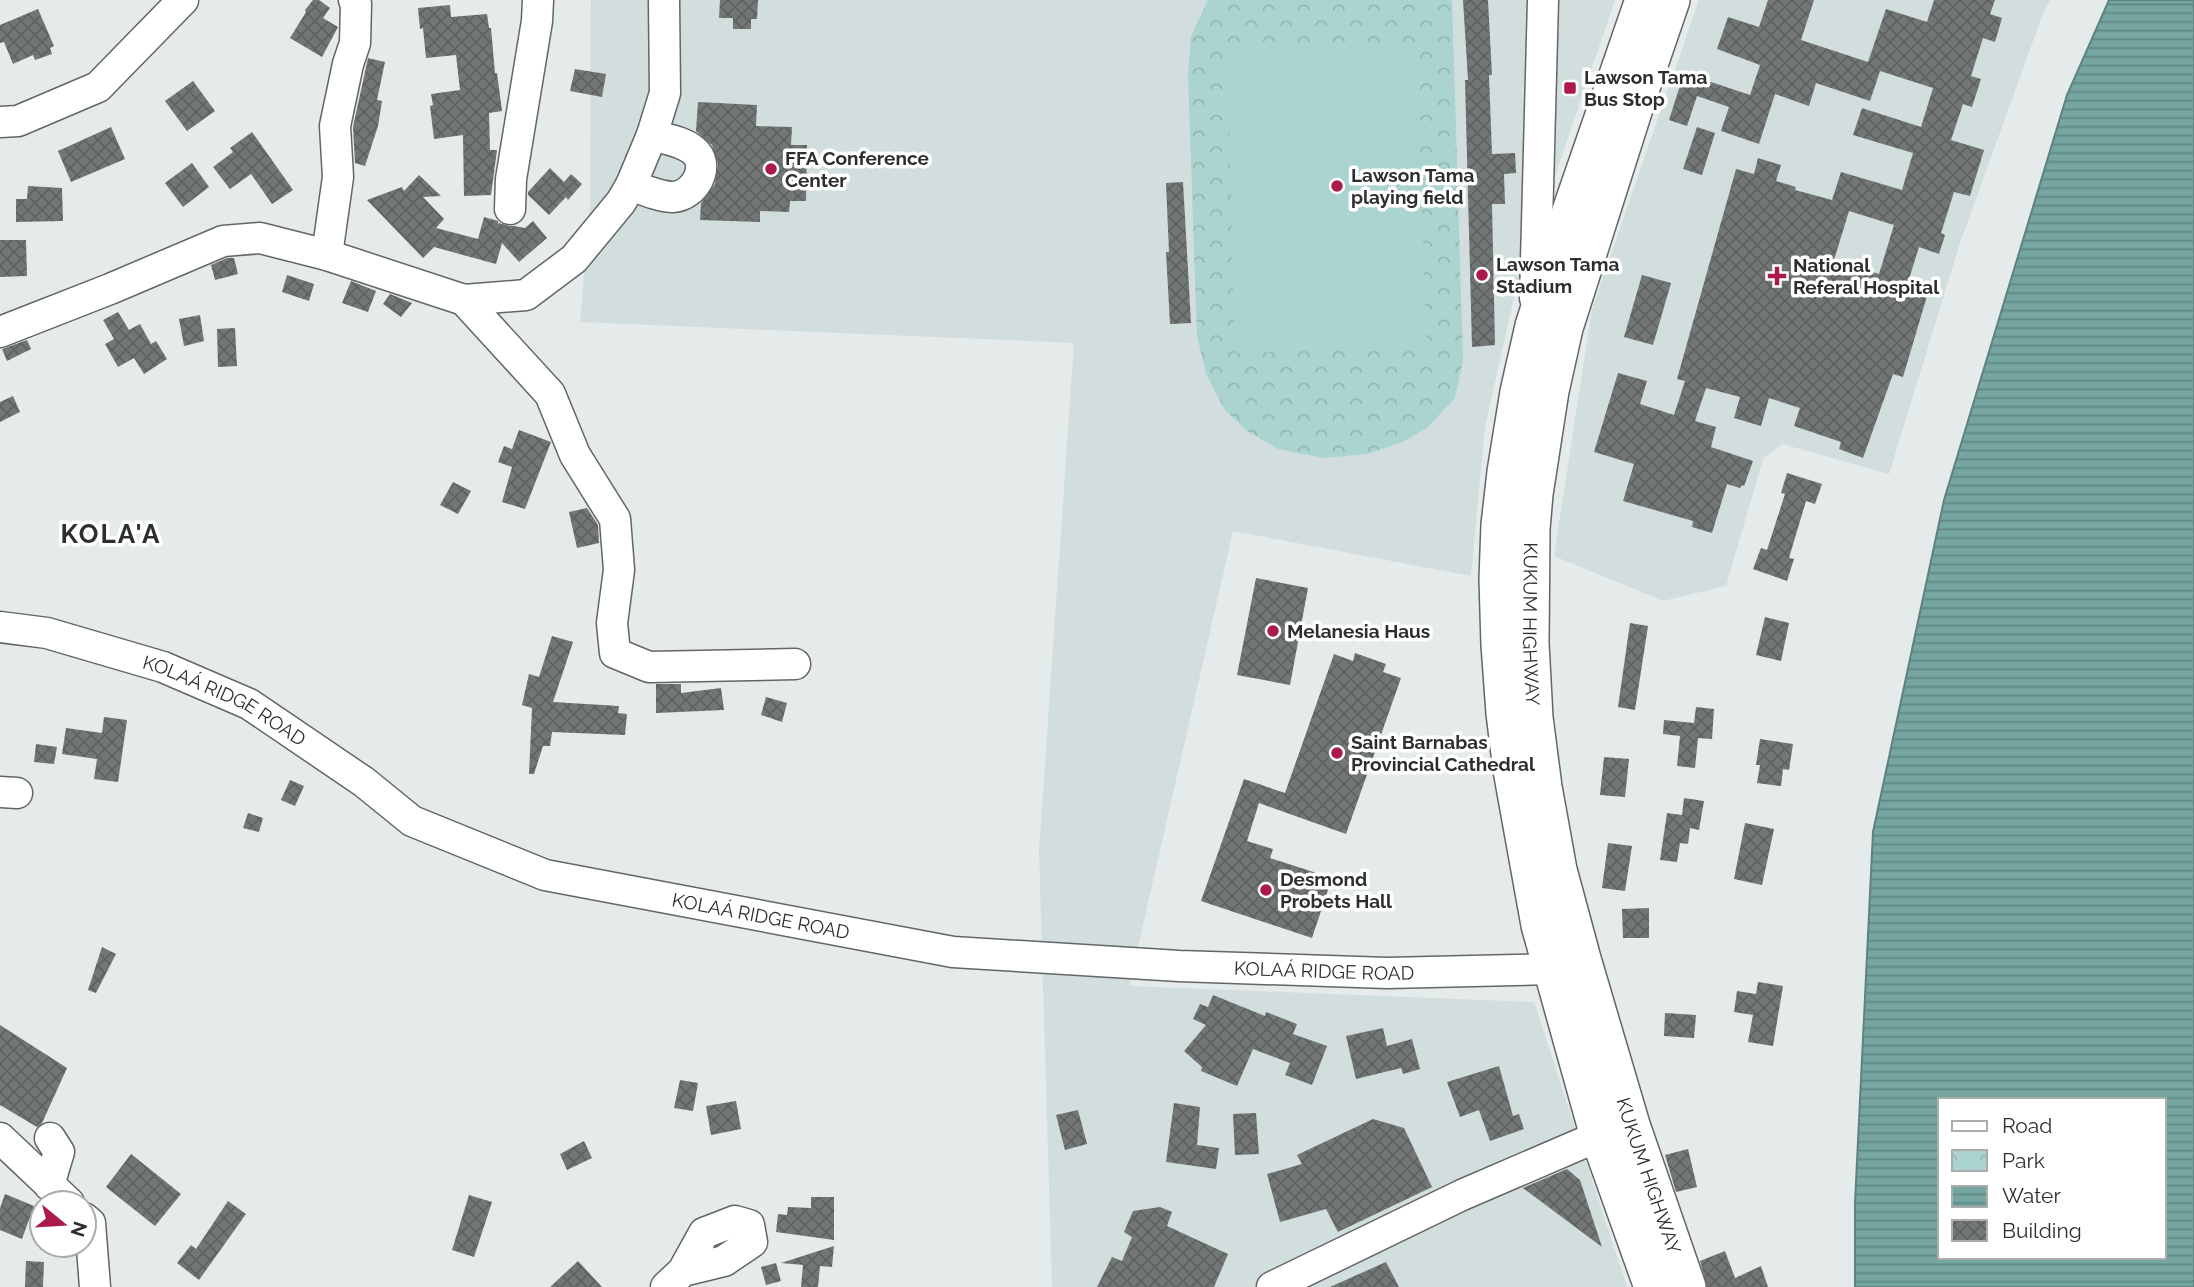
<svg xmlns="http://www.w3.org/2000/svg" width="2194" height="1287" viewBox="0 0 2194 1287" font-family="Raleway,sans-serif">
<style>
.built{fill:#d1dedd}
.park{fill:url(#park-crowns)}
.garden{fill:#abd4d0}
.water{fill:url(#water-rules);stroke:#5f827f;stroke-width:2;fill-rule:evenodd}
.building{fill:url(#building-cross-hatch);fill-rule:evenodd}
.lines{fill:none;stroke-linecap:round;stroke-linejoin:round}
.minor-casing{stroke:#626665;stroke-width:33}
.major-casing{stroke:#626665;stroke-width:40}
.minor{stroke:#fff;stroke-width:30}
.major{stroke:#fff;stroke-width:37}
.poi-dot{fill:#ac194c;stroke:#fff;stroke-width:2.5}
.labels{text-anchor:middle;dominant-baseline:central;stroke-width:7;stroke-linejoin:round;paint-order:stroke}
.poi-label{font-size:19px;font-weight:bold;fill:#2d2f2f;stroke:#fff;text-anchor:start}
.street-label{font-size:19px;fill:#2d2f2f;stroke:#fff}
.district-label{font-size:26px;font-weight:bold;letter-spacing:2px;fill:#2d2f2f;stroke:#fff}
</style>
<defs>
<pattern id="park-crowns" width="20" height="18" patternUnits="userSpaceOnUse" patternTransform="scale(1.75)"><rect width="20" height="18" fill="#abd4d0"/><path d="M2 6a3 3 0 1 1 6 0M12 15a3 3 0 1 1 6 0" fill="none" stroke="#93b6b3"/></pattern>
<pattern id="water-rules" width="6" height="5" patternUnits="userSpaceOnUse" patternTransform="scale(1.75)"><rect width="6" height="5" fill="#75a6a1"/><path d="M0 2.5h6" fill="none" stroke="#608884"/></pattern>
<pattern id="building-cross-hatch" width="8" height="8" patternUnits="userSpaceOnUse" patternTransform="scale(1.75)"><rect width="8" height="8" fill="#727776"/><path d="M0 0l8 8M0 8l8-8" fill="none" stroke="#5e6261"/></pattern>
</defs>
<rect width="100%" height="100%" fill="#e5eaea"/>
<g class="built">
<polygon points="591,0 1615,0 1515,293 1485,427 1471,576 1233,531 1129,986 1534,1002 1627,1287 1052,1287 1039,851 1074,343 580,322 590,205"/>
<polygon points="1699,0 2050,0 2041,19 1960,243 1889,474 1782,444 1763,459 1726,586 1663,601 1554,556 1592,309"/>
</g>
<polygon class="park" points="1208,0 1452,0 1463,360 1455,398 1428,427 1403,442 1367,454 1324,458 1278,449 1247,431 1224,409 1206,373 1197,336 1188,76 1191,36"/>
<polygon class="garden" points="1417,43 1426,347 1235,353 1227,48"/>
<path class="water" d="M2109,0H2194V1287H1855V1203L1873,832L1944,500L2067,95ZM1940,1100H2164V1257H1940Z"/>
<g class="building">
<polygon points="313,0 319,0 330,8 323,18 338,27 322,57 290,38 306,12 305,10"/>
<polygon points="720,0 758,0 757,19 751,19 751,29 733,29 733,18 719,18"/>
<polygon points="1463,0 1488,0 1492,75 1489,75 1492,154 1515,153 1516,173 1504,174 1505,204 1492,204 1495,345 1472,347 1465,80 1468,80"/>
<path d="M1768,0H1814L1801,40L1868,62L1886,9L1927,22L1934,0H1995L1990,14L2002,18L1995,42L1983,38L1971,76L1981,79L1972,107L1963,104L1951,140L1984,150L1970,196L1954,192L1941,233L1945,235L1939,254L1919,247L1909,279L1930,286L1903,377L1893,374L1863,458L1839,449L1841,442L1794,426L1800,408L1769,398L1761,426L1734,418L1740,397L1706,388L1695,421L1716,427L1711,447L1753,461L1744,486L1742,485L1740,488L1727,484L1712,533L1692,527L1693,521L1623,501L1634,464L1594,452L1618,373L1647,381L1640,404L1674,415L1685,381L1677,379L1736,169L1754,174L1758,158L1781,165L1776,181L1796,187L1795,190L1832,200L1841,172L1902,190L1913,153L1853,135L1862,108L1921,127L1933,88L1880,71L1870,101L1816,83L1809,106L1775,94L1759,144L1721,131L1729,107L1697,96L1687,126L1669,120L1684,73L1750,95L1760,65L1717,49L1728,17L1759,27ZM1849,211L1894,225L1879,274L1834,260Z"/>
<polygon points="450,5 451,17 487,14 489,28 491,28 495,73 497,73 502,111 489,113 490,150 497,150 491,195 464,196 463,135 434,139 430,106 433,105 431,94 460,90 456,55 426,58 423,28 420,29 418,8"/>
<polygon points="38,9 54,46 50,48 52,54 35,60 33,55 13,64 4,42 0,43 0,25"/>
<polygon points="368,58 385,62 377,100 382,101 378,126 365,166 355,163 353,127"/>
<polygon points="575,69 606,74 602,97 570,91"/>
<polygon points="193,81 215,111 187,131 165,101"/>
<polygon points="698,102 757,105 756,126 792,127 791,145 807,145 806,201 790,201 789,212 760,211 760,222 700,220 701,203 715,184 718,164 712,145 696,131"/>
<polygon points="111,127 125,159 71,182 58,151"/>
<polygon points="1697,127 1715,133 1702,175 1683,169"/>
<polygon points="252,132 293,190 272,204 251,174 230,189 213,167 233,152 230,148"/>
<polygon points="192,163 209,187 183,207 165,183"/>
<polygon points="550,168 564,182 571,174 582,184 568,200 566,197 549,215 528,195 528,192"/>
<polygon points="419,175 441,196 423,197 444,219 436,228 478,239 484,217 498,221 498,224 499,223 509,226 514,226 525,228 533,221 547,238 519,262 502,243 496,264 434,247 423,258 367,200 402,187 404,191"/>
<polygon points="1183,182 1191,323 1170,324 1166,252 1169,252 1166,183"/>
<polygon points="28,186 62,188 63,221 16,222 16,199 27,199"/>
<polygon points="0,240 26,240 27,276 0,277"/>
<polygon points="227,258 234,258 238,274 215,280 211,265"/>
<polygon points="287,275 314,284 309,301 282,292"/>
<polygon points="1642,275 1671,283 1653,345 1624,337"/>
<polygon points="351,281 376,291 368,312 342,303"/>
<polygon points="390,294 412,303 401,317 383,304"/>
<polygon points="118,312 129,330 140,324 151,344 156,341 167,359 144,374 134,358 118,367 105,344 114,339 103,320"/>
<polygon points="200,315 204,341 184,346 179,319"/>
<polygon points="235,328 237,366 218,367 217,329"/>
<polygon points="27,340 31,349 7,361 2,349"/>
<polygon points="13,396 20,412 0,422 0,402"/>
<polygon points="519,430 551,442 525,509 502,502 512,467 498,462 504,446 512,449"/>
<polygon points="1787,473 1822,484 1815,504 1806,501 1789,558 1794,559 1787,581 1753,569 1761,548 1767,550 1785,494 1781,493"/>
<polygon points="453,482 471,491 458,514 440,505"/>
<polygon points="587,508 598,525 599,543 577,548 569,512"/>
<polygon points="1256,578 1308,588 1290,685 1237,675"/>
<polygon points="1765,617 1789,623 1781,661 1756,655"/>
<polygon points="1630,623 1648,626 1635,710 1618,707"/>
<polygon points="552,636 573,642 553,702 619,706 618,713 627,714 625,735 552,732 550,746 543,746 534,774 529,774 532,708 522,705 529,674 539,677"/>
<polygon points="1355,653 1386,664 1383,672 1401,678 1346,834 1259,803 1247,841 1273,849 1270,858 1332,878 1312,938 1201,901 1244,779 1285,793 1334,654 1353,661"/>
<polygon points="656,684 681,684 681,693 721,688 724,710 656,713"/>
<polygon points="766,697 787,703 782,722 761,715"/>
<polygon points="1696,707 1714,709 1712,739 1698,738 1695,768 1677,766 1680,736 1663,734 1664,720 1694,723"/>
<polygon points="104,717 127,720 118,782 94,779 97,759 62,754 66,728 102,733"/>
<polygon points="1760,739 1793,744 1789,770 1783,769 1781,786 1757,783 1760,765 1756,765"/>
<polygon points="36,744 57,747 54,764 34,762"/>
<polygon points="1604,757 1629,759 1625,797 1600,795"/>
<polygon points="290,780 304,786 295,806 281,800"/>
<polygon points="1684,798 1704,801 1699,830 1690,828 1688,844 1680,843 1677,862 1660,860 1667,813 1682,815"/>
<polygon points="248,813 263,818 259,832 243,828"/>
<polygon points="1745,823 1774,829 1762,885 1734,879"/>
<polygon points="1608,843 1632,846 1625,891 1602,888"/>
<polygon points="1649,908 1649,938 1623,938 1622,909"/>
<polygon points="102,947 116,954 96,993 88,990"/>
<polygon points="1758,982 1783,986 1773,1046 1748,1042 1753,1015 1734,1012 1737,991 1756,994"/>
<polygon points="1213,995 1265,1016 1266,1012 1297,1024 1293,1034 1327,1046 1312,1085 1285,1075 1290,1063 1253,1049 1237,1086 1201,1071 1202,1067 1184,1051 1206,1025 1193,1019 1200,1004 1208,1007"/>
<polygon points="1665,1013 1696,1015 1694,1038 1664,1036"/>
<polygon points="0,1025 67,1068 42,1123 37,1127 0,1105"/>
<polygon points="1383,1028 1387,1046 1412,1039 1420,1069 1403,1074 1401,1068 1356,1079 1346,1036"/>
<polygon points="1499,1066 1513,1116 1519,1114 1524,1129 1490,1141 1479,1110 1460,1117 1447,1082"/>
<polygon points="680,1080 698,1083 693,1111 674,1108"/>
<polygon points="736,1101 741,1129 711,1135 706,1106"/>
<polygon points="1174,1103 1200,1107 1197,1145 1219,1148 1216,1169 1166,1162"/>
<polygon points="1078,1110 1087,1144 1065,1150 1056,1115"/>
<polygon points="1256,1113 1259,1154 1235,1155 1233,1114"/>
<polygon points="1373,1119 1404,1128 1432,1187 1338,1232 1326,1209 1280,1222 1267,1174 1302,1164 1297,1155"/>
<polygon points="584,1141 592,1158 567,1170 560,1154"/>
<polygon points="1688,1149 1697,1187 1676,1192 1665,1155"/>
<polygon points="131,1154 181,1194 155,1226 106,1187"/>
<polygon points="1567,1169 1580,1180 1602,1247 1523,1188"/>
<polygon points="5,1194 34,1206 22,1239 0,1230 0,1208"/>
<polygon points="469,1195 492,1202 474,1257 452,1250"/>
<polygon points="811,1197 834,1197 834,1240 776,1232 778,1214 787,1215 788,1207 811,1208"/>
<polygon points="228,1201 246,1214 199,1280 177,1263 191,1245 196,1249"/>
<polygon points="1160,1207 1172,1212 1167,1226 1228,1254 1214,1287 1097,1287 1112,1257 1122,1261 1132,1237 1124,1232 1133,1211"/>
<polygon points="834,1246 832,1267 820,1266 818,1287 801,1287 803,1265 781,1263"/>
<polygon points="1725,1251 1735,1278 1761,1266 1768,1287 1707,1287 1700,1261"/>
<polygon points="26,1261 44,1262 43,1287 25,1287"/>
<polygon points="578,1261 602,1287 550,1287"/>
<polygon points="1386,1262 1399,1287 1330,1287"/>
<polygon points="776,1263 781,1281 766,1285 761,1267"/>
</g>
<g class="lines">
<g class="minor-casing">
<g id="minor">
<polyline points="0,122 18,121 98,87 183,0"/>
<path d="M631,185C644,190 660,197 673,197C695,196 712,165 693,150C682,141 665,139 652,135"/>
<polyline points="510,209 511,179 537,21 538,0"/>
<polyline points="327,255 338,177 335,126 348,64 355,43 356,4 354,0"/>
<polyline points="1535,298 1543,0"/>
<polyline points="464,300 550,394 575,455 615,519 619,570 612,623 615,653 649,667 795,664"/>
<polyline points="0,332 110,289 223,241 260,238 327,255 464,300 526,295 574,259 621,202 631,185 652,135 665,93 664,0"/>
<path id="s1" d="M0,627L47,633L163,667L249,704L364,782L412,821L545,875L953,952L1179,966L1387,973L1552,969L1571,963"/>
<polyline points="0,792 17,793"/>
<polyline points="0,1138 69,1203"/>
<polyline points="49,1185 59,1152 50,1138"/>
<polyline points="84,1218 90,1223 95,1287"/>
<polyline points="666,1287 683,1271 704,1233 735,1221 749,1225 752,1242 724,1261 683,1271"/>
<polyline points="1272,1287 1462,1195 1599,1136 1621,1129"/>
</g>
</g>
<g class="major-casing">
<g id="major">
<polyline points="1644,0 1571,211 1534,326 1519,392 1506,472 1500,525 1498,579 1500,645 1505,713 1512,770 1540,925 1599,1136 1653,1287"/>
<path id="s2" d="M1671,0L1635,105L1564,328L1550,391L1534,494L1531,529L1530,643L1534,718L1543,787L1558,870L1582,959L1631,1125L1687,1287"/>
</g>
</g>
<use href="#minor" class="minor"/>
<use href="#major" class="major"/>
</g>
<g class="poi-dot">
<rect x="1563" y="81" width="14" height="14" rx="3.5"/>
<circle cx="771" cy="169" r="7"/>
<circle cx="1337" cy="186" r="7"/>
<circle cx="1482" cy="275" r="7"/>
<path d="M1773.5 265.5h7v7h7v7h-7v7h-7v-7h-7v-7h7z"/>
<circle cx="1273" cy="631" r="7"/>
<circle cx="1337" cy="753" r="7"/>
<circle cx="1266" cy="890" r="7"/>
</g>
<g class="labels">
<g class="poi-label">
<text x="1584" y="77">Lawson Tama<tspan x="1584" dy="22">Bus Stop</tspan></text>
<text x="785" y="158">FFA Conference<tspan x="785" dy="22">Center</tspan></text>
<text x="1351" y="175">Lawson Tama<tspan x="1351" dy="22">playing field</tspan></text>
<text x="1496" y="264">Lawson Tama<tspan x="1496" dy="22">Stadium</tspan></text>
<text x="1793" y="265">National<tspan x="1793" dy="22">Referal Hospital</tspan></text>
<text x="1287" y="631">Melanesia Haus</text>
<text x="1351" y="742">Saint Barnabas<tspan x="1351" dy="22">Provincial Cathedral</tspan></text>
<text x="1280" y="879">Desmond<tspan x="1280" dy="22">Probets Hall</tspan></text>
</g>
<g class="street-label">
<text stroke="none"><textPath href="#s2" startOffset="644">KUKUM HIGHWAY</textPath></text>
<text stroke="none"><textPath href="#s1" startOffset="238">KOLAÁ RIDGE ROAD</textPath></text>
<text stroke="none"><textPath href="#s1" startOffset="826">KOLAÁ RIDGE ROAD</textPath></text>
<text stroke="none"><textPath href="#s1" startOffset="1393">KOLAÁ RIDGE ROAD</textPath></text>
<text stroke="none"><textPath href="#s2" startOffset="1211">KUKUM HIGHWAY</textPath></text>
</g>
<g class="district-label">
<text x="111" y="534">KOLA'A</text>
</g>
</g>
<rect x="1938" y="1098" width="228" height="161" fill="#ffffff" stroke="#abacac" stroke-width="2"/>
<rect x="1952" y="1121" width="35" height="10" fill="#ffffff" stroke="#abacac" stroke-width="2"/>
<text x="2002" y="1133" font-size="21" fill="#2d2f2f">Road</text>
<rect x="1952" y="1150" width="35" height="21" fill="url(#park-crowns)" stroke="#abacac" stroke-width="2"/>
<text x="2002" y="1168" font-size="21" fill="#2d2f2f">Park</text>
<rect x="1952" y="1186" width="35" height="21" fill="url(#water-rules)" stroke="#abacac" stroke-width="2"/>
<text x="2002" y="1203" font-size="21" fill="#2d2f2f">Water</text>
<rect x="1952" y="1220" width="35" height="21" fill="url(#building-cross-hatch)" stroke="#abacac" stroke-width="2"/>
<text x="2002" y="1238" font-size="21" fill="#2d2f2f">Building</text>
<g transform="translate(63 1224) rotate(108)"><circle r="33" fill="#ffffff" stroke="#abacac" stroke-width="2"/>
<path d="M0-5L12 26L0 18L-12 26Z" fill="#ac194c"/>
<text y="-10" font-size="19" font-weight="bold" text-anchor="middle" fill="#2d2f2f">N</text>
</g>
</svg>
